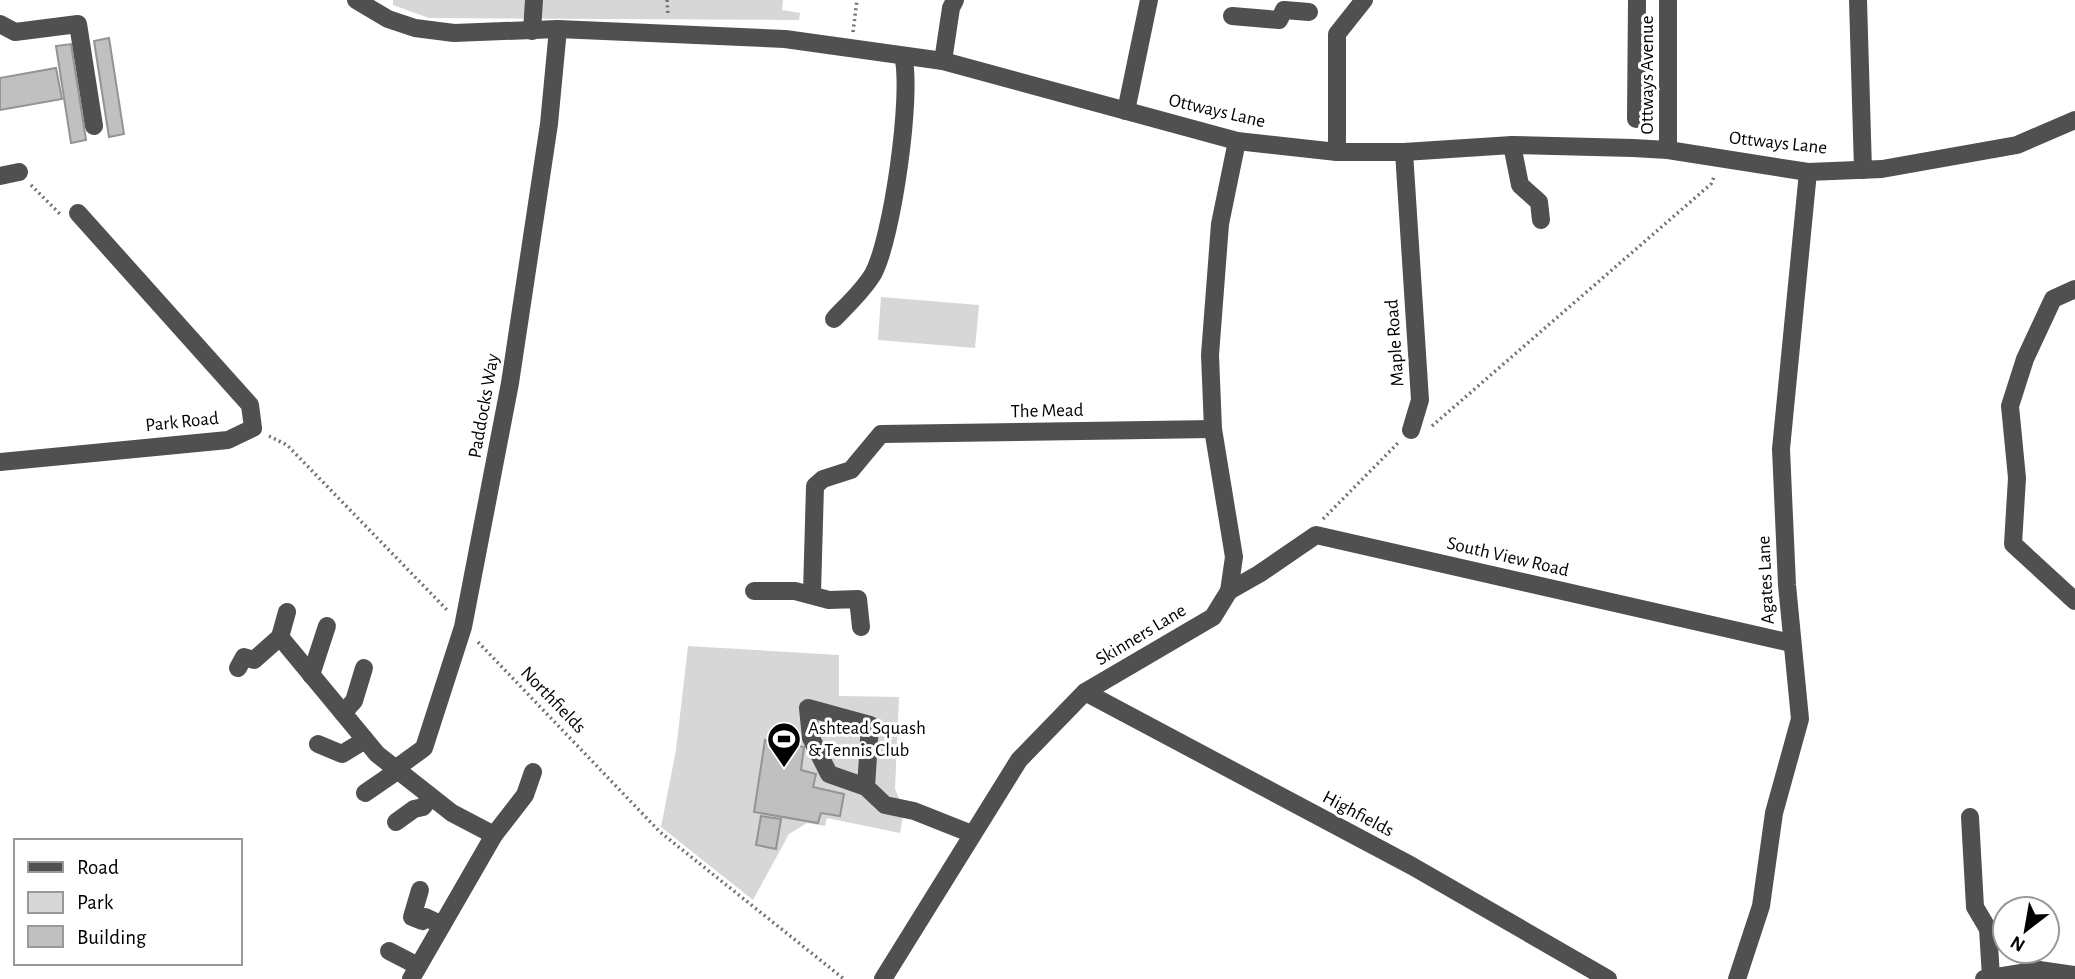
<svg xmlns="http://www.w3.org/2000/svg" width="2075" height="979" viewBox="0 0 2075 979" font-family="'Alegreya Sans',sans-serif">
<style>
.green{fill:#d7d7d7}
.building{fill:#c0c0c0;stroke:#949494;stroke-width:2}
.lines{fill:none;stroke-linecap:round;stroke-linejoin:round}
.path{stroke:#727272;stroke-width:3.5;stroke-dasharray:2 3.5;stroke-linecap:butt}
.minor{stroke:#505050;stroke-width:18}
.labels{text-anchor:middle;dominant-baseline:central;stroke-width:6;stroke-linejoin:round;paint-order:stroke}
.street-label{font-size:19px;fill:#000;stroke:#fff}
.poi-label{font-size:19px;fill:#000;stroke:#fff;text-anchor:start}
</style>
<rect width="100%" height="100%" fill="#fff"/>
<g class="green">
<polygon points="393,0 783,0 782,10 800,13 799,20 429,18 393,5"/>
<polygon points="881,297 979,305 975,348 878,340"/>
<polygon points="688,646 839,655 839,696 899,697 895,789 904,809 900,833 827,818 825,826 807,823 789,834 753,900 661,827 676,750"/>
</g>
<g class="building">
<polygon points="109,38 124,134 109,137 94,41"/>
<polygon points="71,44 86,140 71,143 56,46"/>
<polygon points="56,68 62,99 0,110 0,78"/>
<polygon points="765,740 804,747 801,770 816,774 813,787 844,794 840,816 821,813 818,823 754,812"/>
<polygon points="761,816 781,819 776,849 756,845"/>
</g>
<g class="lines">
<g class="path">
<polyline points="667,0 668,15"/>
<polyline points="853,32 857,0"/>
<polyline points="31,185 60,214"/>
<polyline points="1432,426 1711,184 1714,177"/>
<polyline points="269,436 287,445 448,611"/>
<polyline points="1323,519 1398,443"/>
<polyline points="478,642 660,832 844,979"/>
</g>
<g class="minor">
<polyline points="356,0 388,19 415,28 454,33 558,29 785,39 943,61 1237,141 1337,152 1404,152 1512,145 1633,148 1668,150 1808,172 1882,169 2017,145 2075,120"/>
<polyline points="1668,0 1668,150"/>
<polyline points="1858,0 1863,170"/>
<polyline points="1232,16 1279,20 1284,10 1309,12"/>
<polyline points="0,24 15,32 78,24 94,126"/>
<polyline points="532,31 534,0"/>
<polyline points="943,61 951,8 955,0"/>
<polyline points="1126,111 1149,0"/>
<polyline points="1636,119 1637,0"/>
<polyline points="1512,145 1520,185 1539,202 1541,220"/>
<polyline points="1337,152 1337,34 1364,0"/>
<polyline points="1404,152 1420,400 1411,430"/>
<polyline points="0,176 19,172"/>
<polyline points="2075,289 2053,299 2025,359 2010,406 2017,478 2013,544 2075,601"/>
<path d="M834,319C847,305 863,291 873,274C892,240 913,93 903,56"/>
<polyline points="0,462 228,440 253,428 250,405 78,213"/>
<polyline points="754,591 795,591 829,600 858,599 861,627"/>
<polyline points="1229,591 1259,574 1316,535 1791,643"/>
<polyline points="812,593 815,486 823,479 851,470 881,434 1213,429"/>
<polyline points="287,612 280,637 377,754 452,813 494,835"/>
<polyline points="238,668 244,657 254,660 280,637"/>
<polyline points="311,675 327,626"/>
<polyline points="1085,692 1412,866 1608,979"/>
<polyline points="343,713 354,701 364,668"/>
<polyline points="318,744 342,754 365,740"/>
<polyline points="395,769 424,748 463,627 510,383 549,124 558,29"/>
<polyline points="866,787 870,725 808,708 811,738 829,774 866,787 885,805 914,811 972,834"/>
<polyline points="365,793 397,771"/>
<polyline points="1970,817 1975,907 1988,929 1991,977"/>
<polyline points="396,822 414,809 423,807 431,797"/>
<polyline points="420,890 412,917 422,921 425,917 442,925"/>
<polyline points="389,951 418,966"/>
<polyline points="411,979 494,835 525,795 533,772"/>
<polyline points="883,979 1019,760 1085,692 1213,617 1229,591 1234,557 1213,429 1210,355 1220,224 1237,141"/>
<polyline points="1737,979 1761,906 1774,813 1800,719 1787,585 1781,449 1808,172"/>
<polyline points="1984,979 2039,970 2075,975"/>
</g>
</g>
<defs>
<g id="stadium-pin" transform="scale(1.75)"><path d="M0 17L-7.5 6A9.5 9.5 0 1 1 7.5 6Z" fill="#000" stroke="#fff"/><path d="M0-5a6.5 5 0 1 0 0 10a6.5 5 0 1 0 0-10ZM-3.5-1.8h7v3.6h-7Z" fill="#fff"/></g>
</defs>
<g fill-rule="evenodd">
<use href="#stadium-pin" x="784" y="739"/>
</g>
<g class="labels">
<g class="street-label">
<text transform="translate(1647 75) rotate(-90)">Ottways Avenue</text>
<text transform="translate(1217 111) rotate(13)">Ottways Lane</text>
<text transform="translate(1778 143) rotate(6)">Ottways Lane</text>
<text transform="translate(1395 343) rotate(-94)">Maple Road</text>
<text transform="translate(484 406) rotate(-80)">Paddocks Way</text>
<text transform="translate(1047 411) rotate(-1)">The Mead</text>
<text transform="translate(182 422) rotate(-6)">Park Road</text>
<text transform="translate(1508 557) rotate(13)">South View Road</text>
<text transform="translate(1766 580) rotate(-93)">Agates Lane</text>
<text transform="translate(1141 635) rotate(-31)">Skinners Lane</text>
<text transform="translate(553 700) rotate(46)">Northfields</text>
<text transform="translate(1358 814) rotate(28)">Highfields</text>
</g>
<g class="poi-label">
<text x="808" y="728">Ashtead Squash<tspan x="808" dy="22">&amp; Tennis Club</tspan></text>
</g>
</g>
<rect x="14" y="839" width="228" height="126" fill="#ffffff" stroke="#999999" stroke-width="2"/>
<rect x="28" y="862" width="35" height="10" fill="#505050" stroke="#999999" stroke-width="2"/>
<text x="77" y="874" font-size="21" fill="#000000">Road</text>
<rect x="28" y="892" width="35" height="21" fill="#d7d7d7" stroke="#999999" stroke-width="2"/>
<text x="77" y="909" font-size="21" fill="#000000">Park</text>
<rect x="28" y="926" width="35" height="21" fill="#c0c0c0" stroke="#999999" stroke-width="2"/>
<text x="77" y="944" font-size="21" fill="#000000">Building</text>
<g transform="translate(2026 930) rotate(211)"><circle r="33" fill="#ffffff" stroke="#999999" stroke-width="2"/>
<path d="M0-5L12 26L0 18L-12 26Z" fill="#000000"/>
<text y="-10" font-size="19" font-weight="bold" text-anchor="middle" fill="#000000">N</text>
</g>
</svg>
